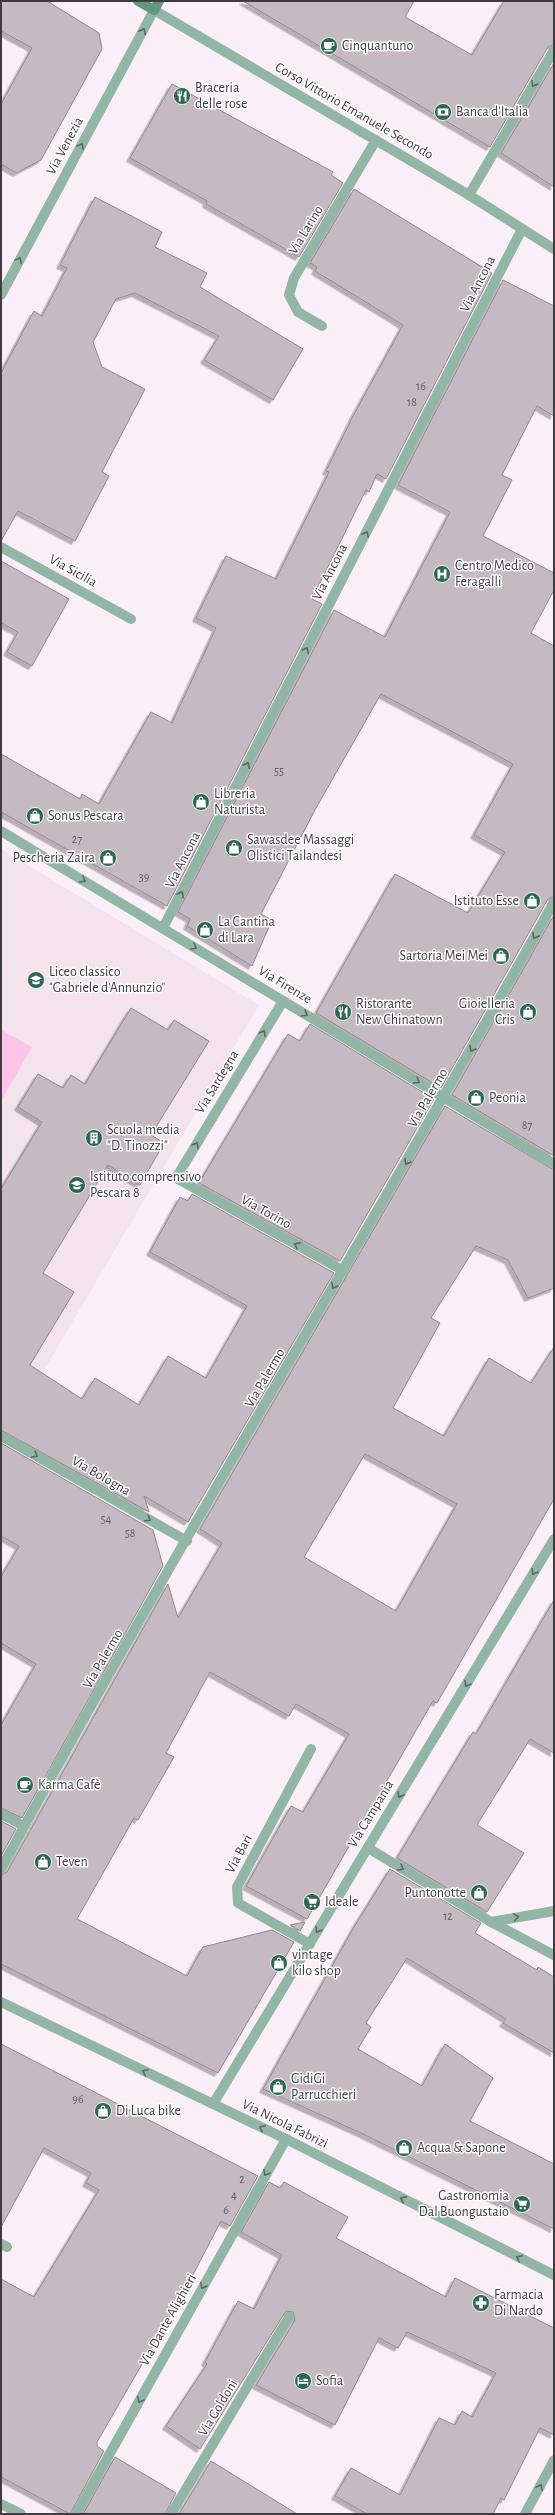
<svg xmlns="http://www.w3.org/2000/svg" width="555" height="2515" viewBox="0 0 555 2515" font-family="'Alegreya Sans',sans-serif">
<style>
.built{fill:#f4e2ed}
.green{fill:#fdc3e9}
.building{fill:#c5bac1;stroke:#91868d;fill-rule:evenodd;filter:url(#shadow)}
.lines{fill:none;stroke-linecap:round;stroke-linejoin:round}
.lane{stroke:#92b6a6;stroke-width:10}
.street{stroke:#92b6a6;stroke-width:10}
.secondary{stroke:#609881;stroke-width:10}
.oneway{stroke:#5d6662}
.labels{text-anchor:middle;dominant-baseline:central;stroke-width:3;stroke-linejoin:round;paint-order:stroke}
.number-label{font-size:12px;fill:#615b5f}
.poi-label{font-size:14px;fill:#403b3e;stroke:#fff;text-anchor:start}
.street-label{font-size:14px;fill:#403b3e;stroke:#fff}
</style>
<defs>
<filter id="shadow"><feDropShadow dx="-3.5" dy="3.5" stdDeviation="0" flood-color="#0004"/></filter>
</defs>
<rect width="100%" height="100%" fill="#faeff6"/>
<polygon class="built" points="1,849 259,1005 13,1423 1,1416"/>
<polygon class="green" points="1,1030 32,1047 1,1101"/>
<g class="building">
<polygon points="1,1 47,1 99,33 102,49 41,160 16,173 1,164 1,104 32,48 1,31"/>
<polygon points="243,1 414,1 405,17 472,55 504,1 554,1 554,44 548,47 490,147"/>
<polygon points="554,63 554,187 501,153"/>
<polygon points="172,84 333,172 331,175 343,183 299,257 206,204 207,201 130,158"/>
<polygon points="354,189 492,273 386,479 377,474 369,492 366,490 312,599 322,604 167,906 1,812 1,754 80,799 82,794 99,804 151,712 172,723 216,628 196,618 226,556 276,579 329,472 326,471 353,416 403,325 315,271 317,267 310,263"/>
<polygon points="95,197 162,232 155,247 207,273 200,287 303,349 273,400 204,360 219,336 135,293 116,299 93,342 102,367 145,389 102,472 109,476 75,541 18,511 1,541 1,373 34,311 42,316 67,268 60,265"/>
<polygon points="503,280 554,306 554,416 537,406 502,475 512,480 483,536 554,573 554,590 531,633 554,646 554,896 548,899 441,1088 316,1013 395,874 468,913 505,852 474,835 513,764 381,694 316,808 261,914 272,920 252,966 187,926 190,919 178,912 334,610 385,637 450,512 398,485"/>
<polygon points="1,561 69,599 32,666 7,652 18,632 1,623"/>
<polygon points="554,915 554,1156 452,1095"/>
<polygon points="131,1008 168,1030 174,1020 209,1041 151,1135 164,1143 140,1185 108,1165 43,1273 74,1292 30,1365 82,1399 95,1378 139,1405 168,1356 206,1378 247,1306 150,1252 180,1197 188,1201 192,1194 334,1273 188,1522 144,1496 149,1512 1,1430 1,1189 42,1122 18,1107 38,1074 63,1088 71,1075 85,1084"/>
<polygon points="310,1024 434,1099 340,1261 199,1183 288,1034 300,1041"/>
<path d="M445,1106L554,1170V1288L528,1298L508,1260L476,1246L431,1318L440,1323L393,1408L444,1436L489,1358L531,1383L554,1347V1499L437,1703L433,1701L307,1919L246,1886L291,1806L303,1812L349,1734L296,1704L289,1716L210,1672L166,1753L174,1757L138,1820L134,1818L77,1919L187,1976L203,1947L272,1930L294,1942L218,2073L1,1964V1875L7,1872L168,1584L178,1618L222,1543L200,1529ZM365,1454L457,1504L396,1611L304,1557Z"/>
<polygon points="1,1443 153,1530 163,1566 22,1818 1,1808 1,1725 36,1664 1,1643 1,1577 19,1546 1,1536"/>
<polygon points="554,1600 554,1753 530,1739 477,1825 524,1853 487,1912 397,1858 473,1732 476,1734"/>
<polygon points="1,1821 16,1829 1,1856"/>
<polygon points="390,1869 481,1923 475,1933 537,1970 538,1967 554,1977 554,2053 503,2023 506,2019 407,1958 366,2023 371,2027 358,2049 422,2086 445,2044 493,2078 470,2121 554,2164 554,2229 361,2133 263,2089 354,1927"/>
<polygon points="305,1922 300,1931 290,1925"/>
<polygon points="1,2044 258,2176 230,2226 221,2221 185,2290 97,2442 97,2446 104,2451 70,2514 1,2477 1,2279 34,2297 99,2190 86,2183 91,2173 44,2148 1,2227"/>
<polygon points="269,2182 280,2188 284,2182 348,2217 336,2238 446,2297 455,2278 554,2328 554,2435 540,2428 504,2500 501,2498 493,2514 367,2514 335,2496 351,2468 400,2495 439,2418 455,2425 462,2411 472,2417 496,2373 407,2332 398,2348 379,2338 335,2425 256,2385 295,2320 293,2312 286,2311 200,2449 166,2426 207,2364 205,2362 238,2301 254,2309 282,2255 241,2232"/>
<polygon points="115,2457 176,2493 165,2514 83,2514"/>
<polygon points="211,2461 297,2514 179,2514"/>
</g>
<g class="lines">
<polyline class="lane" points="491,1922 554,1955"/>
<g class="street">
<polyline points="469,195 554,50"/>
<polyline points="1,295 154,10 469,195 554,249"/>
<polyline points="322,326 298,312 289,295 294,278 376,140"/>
<polyline points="1,547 131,619"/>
<polyline points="1,831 554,1164"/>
<polyline points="163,928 522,229"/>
<polyline points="283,1001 176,1178 344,1271"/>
<polyline points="1,1436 187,1541"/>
<polyline points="1,1814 24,1826"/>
<polyline points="368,1848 491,1922 554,1911"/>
<path d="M1,1869C178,1542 373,1226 554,902"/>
<polyline points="310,1944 238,1903 237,1887 311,1749"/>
<polyline points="1,2002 286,2139 554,2275"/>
<polyline points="213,2104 554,1539"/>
<polyline points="1,2244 7,2247"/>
<polyline points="1,2504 21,2514"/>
<polyline points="76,2514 286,2139"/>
<polyline points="171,2514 289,2317"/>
<polyline points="525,2514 554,2460"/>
</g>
<polyline class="secondary" points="138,1 154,10 159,1"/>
</g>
<defs><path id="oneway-chevron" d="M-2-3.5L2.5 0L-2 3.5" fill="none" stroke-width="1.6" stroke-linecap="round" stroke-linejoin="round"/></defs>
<g class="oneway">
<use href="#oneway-chevron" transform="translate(143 31) rotate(-62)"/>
<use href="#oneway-chevron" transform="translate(534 84) rotate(120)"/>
<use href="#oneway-chevron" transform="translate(81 146) rotate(-62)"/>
<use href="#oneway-chevron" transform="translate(19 260) rotate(-62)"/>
<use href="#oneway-chevron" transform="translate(366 534) rotate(-63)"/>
<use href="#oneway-chevron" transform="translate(306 650) rotate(-63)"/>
<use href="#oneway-chevron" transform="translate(247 765) rotate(-63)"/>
<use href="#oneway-chevron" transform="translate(83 880) rotate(31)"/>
<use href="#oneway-chevron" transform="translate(181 894) rotate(-63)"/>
<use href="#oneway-chevron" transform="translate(535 936) rotate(119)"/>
<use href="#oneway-chevron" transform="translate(194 947) rotate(31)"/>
<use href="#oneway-chevron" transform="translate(305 1014) rotate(31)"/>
<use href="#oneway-chevron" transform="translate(263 1033) rotate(-59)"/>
<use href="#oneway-chevron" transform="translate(472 1049) rotate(119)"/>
<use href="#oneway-chevron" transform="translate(417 1081) rotate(31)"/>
<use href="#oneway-chevron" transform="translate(196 1145) rotate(-59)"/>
<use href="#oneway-chevron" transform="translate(407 1162) rotate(120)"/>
<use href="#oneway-chevron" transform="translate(297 1245) rotate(-151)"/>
<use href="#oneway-chevron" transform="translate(334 1286) rotate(120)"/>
<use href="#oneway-chevron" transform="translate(35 1455) rotate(30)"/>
<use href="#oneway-chevron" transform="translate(148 1519) rotate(30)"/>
<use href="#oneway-chevron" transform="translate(534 1572) rotate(121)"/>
<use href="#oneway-chevron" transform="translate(467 1684) rotate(121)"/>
<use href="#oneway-chevron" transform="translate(400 1795) rotate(121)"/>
<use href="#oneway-chevron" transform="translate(401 1868) rotate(31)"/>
<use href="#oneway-chevron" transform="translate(516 1917) rotate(-10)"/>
<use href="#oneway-chevron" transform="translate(318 1930) rotate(121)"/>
<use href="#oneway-chevron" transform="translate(145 2072) rotate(-154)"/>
<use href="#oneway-chevron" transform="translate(262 2128) rotate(-155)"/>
<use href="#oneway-chevron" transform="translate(266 2173) rotate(119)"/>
<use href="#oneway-chevron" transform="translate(403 2199) rotate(-153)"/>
<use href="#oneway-chevron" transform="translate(519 2258) rotate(-153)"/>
<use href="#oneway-chevron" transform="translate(203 2286) rotate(119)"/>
<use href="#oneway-chevron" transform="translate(140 2400) rotate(119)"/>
<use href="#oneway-chevron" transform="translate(540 2487) rotate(-62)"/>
</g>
<defs>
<g id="cafe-disc" transform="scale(0.9)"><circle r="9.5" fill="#2c6751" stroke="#fff"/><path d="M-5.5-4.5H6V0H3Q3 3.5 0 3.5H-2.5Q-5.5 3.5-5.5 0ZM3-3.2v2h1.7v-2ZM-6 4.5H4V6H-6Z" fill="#fff"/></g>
<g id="restaurant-disc" transform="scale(0.9)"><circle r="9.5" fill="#2c6751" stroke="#fff"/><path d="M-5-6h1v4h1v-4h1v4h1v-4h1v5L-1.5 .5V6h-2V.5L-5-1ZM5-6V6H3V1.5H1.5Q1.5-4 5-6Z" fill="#fff"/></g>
<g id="bank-disc" transform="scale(0.9)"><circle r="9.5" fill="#2c6751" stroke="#fff"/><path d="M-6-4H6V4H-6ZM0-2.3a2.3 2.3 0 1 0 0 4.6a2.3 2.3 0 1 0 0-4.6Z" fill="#fff"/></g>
<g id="hospital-disc" transform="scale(0.9)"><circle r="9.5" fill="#2c6751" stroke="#fff"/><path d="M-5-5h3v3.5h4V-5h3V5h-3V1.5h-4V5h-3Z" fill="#fff"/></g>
<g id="shop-disc" transform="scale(0.9)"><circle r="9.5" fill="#2c6751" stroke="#fff"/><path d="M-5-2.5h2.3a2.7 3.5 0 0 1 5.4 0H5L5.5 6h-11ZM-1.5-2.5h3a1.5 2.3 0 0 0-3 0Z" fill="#fff"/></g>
<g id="school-disc" transform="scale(0.9)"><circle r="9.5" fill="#2c6751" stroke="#fff"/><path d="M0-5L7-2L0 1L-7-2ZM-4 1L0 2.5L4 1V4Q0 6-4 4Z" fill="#fff"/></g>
<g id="building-disc" transform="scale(0.9)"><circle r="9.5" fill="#2c6751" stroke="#fff"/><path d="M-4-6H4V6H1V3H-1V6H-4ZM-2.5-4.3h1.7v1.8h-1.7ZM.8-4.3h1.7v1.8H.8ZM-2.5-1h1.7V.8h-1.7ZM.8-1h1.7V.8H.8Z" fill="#fff"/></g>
<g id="supermarket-disc" transform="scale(0.9)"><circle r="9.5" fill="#2c6751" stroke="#fff"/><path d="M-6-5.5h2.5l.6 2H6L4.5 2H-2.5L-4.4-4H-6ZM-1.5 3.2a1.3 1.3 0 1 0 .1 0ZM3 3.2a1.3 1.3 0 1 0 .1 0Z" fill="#fff"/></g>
<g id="pharmacy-disc" transform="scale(0.9)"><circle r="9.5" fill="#2c6751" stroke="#fff"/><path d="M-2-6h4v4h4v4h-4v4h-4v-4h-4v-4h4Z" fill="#fff"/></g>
<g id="hotel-disc" transform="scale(0.9)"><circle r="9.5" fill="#2c6751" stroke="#fff"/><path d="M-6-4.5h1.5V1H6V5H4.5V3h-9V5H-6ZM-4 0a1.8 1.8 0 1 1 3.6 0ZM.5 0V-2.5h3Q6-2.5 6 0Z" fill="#fff"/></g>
</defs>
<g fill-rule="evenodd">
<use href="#cafe-disc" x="329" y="46"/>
<use href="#restaurant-disc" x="182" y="96"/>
<use href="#bank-disc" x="443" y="112"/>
<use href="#hospital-disc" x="442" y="574"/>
<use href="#shop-disc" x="201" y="802"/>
<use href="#shop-disc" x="35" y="816"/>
<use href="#shop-disc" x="234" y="848"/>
<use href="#shop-disc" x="108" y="858"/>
<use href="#shop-disc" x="532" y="901"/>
<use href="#shop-disc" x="205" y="930"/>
<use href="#shop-disc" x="501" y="956"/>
<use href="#school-disc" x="36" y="980"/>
<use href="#restaurant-disc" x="343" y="1012"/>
<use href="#shop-disc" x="528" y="1012"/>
<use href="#shop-disc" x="476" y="1098"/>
<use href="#building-disc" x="94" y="1138"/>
<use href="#school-disc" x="77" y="1185"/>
<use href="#cafe-disc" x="25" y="1785"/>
<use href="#shop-disc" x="43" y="1862"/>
<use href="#shop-disc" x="479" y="1893"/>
<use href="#supermarket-disc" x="312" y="1902"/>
<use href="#shop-disc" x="279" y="1963"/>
<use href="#shop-disc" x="278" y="2087"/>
<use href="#shop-disc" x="103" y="2111"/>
<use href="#shop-disc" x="404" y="2148"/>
<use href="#supermarket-disc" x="522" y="2204"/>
<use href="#pharmacy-disc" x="481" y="2303"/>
<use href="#hotel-disc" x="303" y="2381"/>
</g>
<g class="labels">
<g class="number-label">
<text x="421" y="386">16</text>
<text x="412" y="402">18</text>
<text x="279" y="771">55</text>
<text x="77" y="839">27</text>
<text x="144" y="877">39</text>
<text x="527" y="1125">87</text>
<text x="106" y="1519">54</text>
<text x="130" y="1533">58</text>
<text x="448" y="1916">12</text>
<text x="78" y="2099">96</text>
<text x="242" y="2179">2</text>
<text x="234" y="2195">4</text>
<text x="226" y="2210">6</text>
</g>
<g class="poi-label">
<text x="342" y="46">Cinquantuno</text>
<text x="195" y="88">Braceria<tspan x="195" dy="16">delle rose</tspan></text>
<text x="456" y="112">Banca d'Italia</text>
<text x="455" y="566">Centro Medico<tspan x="455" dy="16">Feragalli</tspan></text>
<text x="214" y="794">Libreria<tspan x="214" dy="16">Naturista</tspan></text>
<text x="48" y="816">Sonus Pescara</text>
<text x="247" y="840">Sawasdee Massaggi<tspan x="247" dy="16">Olistici Tailandesi</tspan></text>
<text x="95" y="858" text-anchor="end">Pescheria Zaira</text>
<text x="519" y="901" text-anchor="end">Istituto Esse</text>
<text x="218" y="922">La Cantina<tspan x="218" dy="16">di Lara</tspan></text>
<text x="488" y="956" text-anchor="end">Sartoria Mei Mei</text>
<text x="49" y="972">Liceo classico<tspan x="49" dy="16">"Gabriele d'Annunzio"</tspan></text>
<text x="356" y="1004">Ristorante<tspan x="356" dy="16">New Chinatown</tspan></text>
<text x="515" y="1004" text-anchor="end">Gioielleria<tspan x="515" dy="16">Cris</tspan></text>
<text x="489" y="1098">Peonia</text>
<text x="107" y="1130">Scuola media<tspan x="107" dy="16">"D. Tinozzi"</tspan></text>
<text x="90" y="1177">Istituto comprensivo<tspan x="90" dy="16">Pescara 8</tspan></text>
<text x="38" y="1785">Karma Cafè</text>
<text x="56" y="1862">Teven</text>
<text x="466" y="1893" text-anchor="end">Puntonotte</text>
<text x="325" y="1902">Ideale</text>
<text x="292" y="1955">vintage<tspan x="292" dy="16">kilo shop</tspan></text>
<text x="291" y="2079">GidiGi<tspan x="291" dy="16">Parrucchieri</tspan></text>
<text x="116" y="2111">Di Luca bike</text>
<text x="417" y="2148">Acqua &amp; Sapone</text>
<text x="509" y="2196" text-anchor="end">Gastronomia<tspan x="509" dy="16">Dal Buongustaio</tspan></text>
<text x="494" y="2295">Farmacia<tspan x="494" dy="16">Di Nardo</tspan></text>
<text x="316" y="2381">Sofia</text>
</g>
<g class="street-label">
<text transform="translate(354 111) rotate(30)">Corso Vittorio Emanuele Secondo</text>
<text transform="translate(65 146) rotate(-62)">Via Venezia</text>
<text transform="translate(306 230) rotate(-59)">Via Larino</text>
<text transform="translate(478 284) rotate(-63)">Via Ancona</text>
<text transform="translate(73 571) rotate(29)">Via Sicilia</text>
<text transform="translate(330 572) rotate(-63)">Via Ancona</text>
<text transform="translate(183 860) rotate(-63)">Via Ancona</text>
<text transform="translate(285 985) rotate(31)">Via Firenze</text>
<text transform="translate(217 1082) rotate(-59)">Via Sardegna</text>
<text transform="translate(428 1098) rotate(-60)">Via Palermo</text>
<text transform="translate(266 1212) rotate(29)">Via Torino</text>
<text transform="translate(265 1378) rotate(-60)">Via Palermo</text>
<text transform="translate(101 1476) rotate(30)">Via Bologna</text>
<text transform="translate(103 1659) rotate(-60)">Via Palermo</text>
<text transform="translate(371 1814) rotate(-59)">Via Campania</text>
<text transform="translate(239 1854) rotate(-62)">Via Bari</text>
<text transform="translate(285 2124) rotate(26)">Via Nicola Fabrizi</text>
<text transform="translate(168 2320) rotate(-61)">Via Dante Alighieri</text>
<text transform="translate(218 2408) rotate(-59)">Via Goldoni</text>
</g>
</g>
<rect width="555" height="2515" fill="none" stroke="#403b3e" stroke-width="4"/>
</svg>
